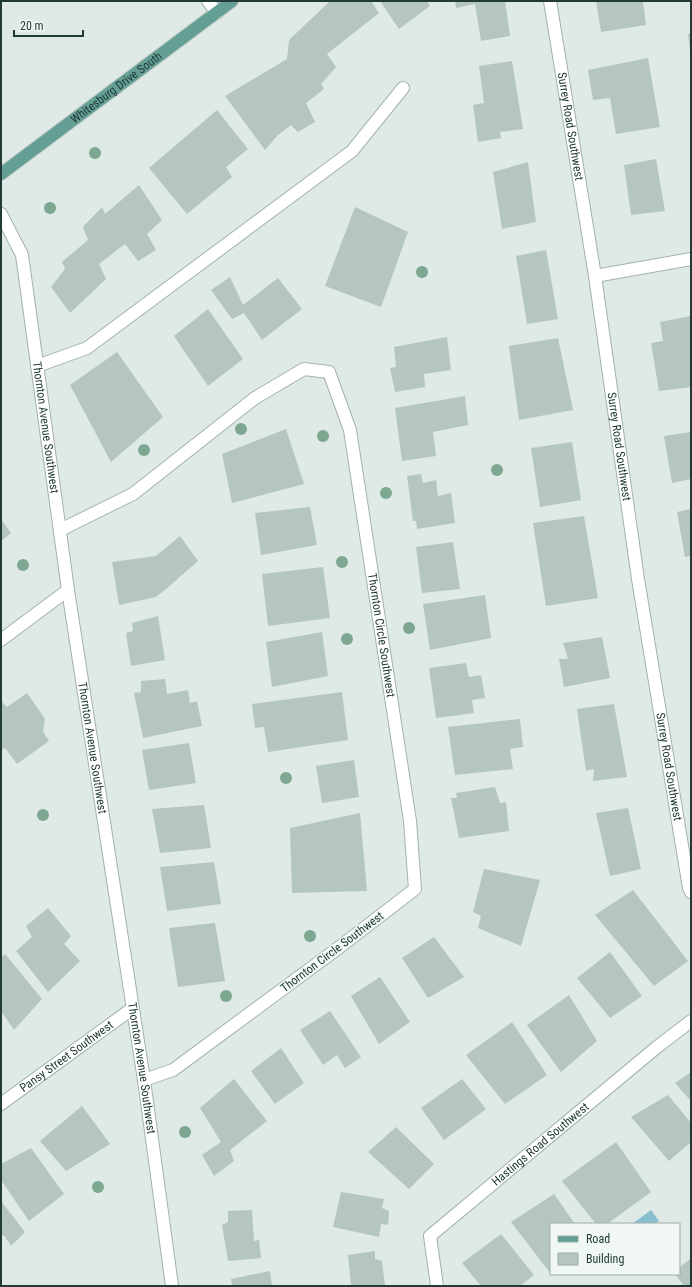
<svg xmlns="http://www.w3.org/2000/svg" width="692" height="1287" viewBox="0 0 692 1287" font-family="'Roboto Condensed',sans-serif">
<style>
.water{fill:#88becf}
.building{fill:#b5c5c0}
.lines{fill:none;stroke-linecap:round;stroke-linejoin:round}
.minor-casing{stroke:#a2b2ad;stroke-width:14}
.major-casing{stroke:#bcc4c2;stroke-width:14}
.minor{stroke:#fff;stroke-width:12}
.major{stroke:#649f95;stroke-width:12}
.tree{fill:#7da791}
.labels{text-anchor:middle;dominant-baseline:central;stroke-width:3;stroke-linejoin:round;paint-order:stroke}
.street-label{font-size:12px;fill:#213a35;stroke:#f0f7f4}
</style>
<rect width="100%" height="100%" fill="#dfeae6"/>
<polygon class="water" points="651,1210 659,1221 654,1224 632,1224"/>
<g class="building">
<polygon points="330,1 371,1 379,13 327,54 336,67 321,84 324,89 306,103 315,122 298,132 291,125 278,135 265,150 225,96 287,59 289,40"/>
<polygon points="380,1 427,1 430,6 399,29"/>
<polygon points="455,1 505,1 510,36 481,41 475,4 456,8"/>
<polygon points="596,1 643,1 646,25 601,32"/>
<polygon points="691,33 691,51 690,51 688,34"/>
<polygon points="648,58 660,127 616,134 610,98 593,100 588,70"/>
<polygon points="512,61 523,129 500,132 501,138 478,142 473,105 484,103 479,66"/>
<polygon points="217,110 248,149 226,167 232,177 187,214 149,168"/>
<polygon points="656,159 665,211 631,215 624,165"/>
<polygon points="528,162 536,222 502,229 493,172"/>
<polygon points="139,185 162,220 147,234 156,250 138,261 125,244 99,264 106,279 70,313 51,287 65,269 62,262 88,240 83,227 102,207 105,214"/>
<polygon points="355,207 408,232 381,307 325,286"/>
<polygon points="546,250 558,319 527,324 516,256"/>
<polygon points="230,277 243,305 278,278 302,309 262,340 244,313 232,319 211,290"/>
<polygon points="208,309 243,359 208,386 174,336"/>
<polygon points="691,316 691,387 659,391 651,343 663,341 660,322"/>
<polygon points="447,337 451,370 424,374 425,387 395,392 390,368 396,367 394,347"/>
<polygon points="558,338 573,410 519,420 509,346"/>
<polygon points="117,352 163,417 111,462 70,385"/>
<polygon points="465,396 468,425 433,432 436,456 402,461 395,408"/>
<polygon points="286,429 304,484 232,503 222,454"/>
<polygon points="691,432 691,479 672,483 664,436"/>
<polygon points="572,442 581,500 540,507 531,448"/>
<polygon points="421,474 423,483 436,480 438,496 451,493 455,523 417,529 416,521 413,521 407,476"/>
<polygon points="310,507 317,545 261,555 255,513"/>
<polygon points="691,509 691,556 685,557 677,512"/>
<polygon points="584,516 598,598 546,606 533,523"/>
<polygon points="1,519 11,533 1,541"/>
<polygon points="180,536 198,561 166,589 156,597 119,605 112,562 156,556"/>
<polygon points="453,542 460,589 422,593 416,547"/>
<polygon points="323,567 330,618 268,626 262,574"/>
<polygon points="485,595 491,638 430,650 423,604"/>
<polygon points="158,616 165,660 131,666 126,633 133,631 132,623"/>
<polygon points="322,632 328,676 272,687 266,642"/>
<polygon points="602,637 610,678 564,687 559,659 568,659 563,643"/>
<polygon points="466,663 469,677 481,675 485,698 472,700 474,713 436,718 429,668"/>
<polygon points="165,679 167,694 188,690 190,703 197,701 202,726 143,738 134,693 141,692 141,681"/>
<polygon points="342,692 348,740 268,752 264,727 255,728 252,704"/>
<polygon points="27,693 45,719 43,731 49,741 17,764 5,748 2,750 1,748 1,701 7,707"/>
<polygon points="614,704 627,777 593,781 594,769 586,771 577,709"/>
<polygon points="520,719 523,747 510,749 513,769 455,775 448,727"/>
<polygon points="189,743 196,783 149,790 142,750"/>
<polygon points="354,760 359,797 322,803 316,766"/>
<polygon points="495,787 500,803 506,802 509,831 459,838 451,798 457,798 456,793"/>
<polygon points="204,805 211,848 160,853 152,809"/>
<polygon points="628,808 641,869 610,876 596,813"/>
<polygon points="360,813 367,891 292,893 290,828"/>
<polygon points="214,862 221,904 167,911 160,867"/>
<polygon points="484,869 540,880 521,946 478,928 481,916 473,912"/>
<polygon points="633,890 688,961 654,986 595,915"/>
<polygon points="48,908 71,936 64,944 80,961 48,992 16,951 32,937 26,926"/>
<polygon points="215,923 225,981 178,987 169,928"/>
<polygon points="434,937 464,977 428,998 402,958"/>
<polygon points="610,952 642,996 610,1018 577,978"/>
<polygon points="5,954 42,999 14,1030 1,1011 1,958"/>
<polygon points="380,977 410,1022 379,1044 351,996"/>
<polygon points="569,995 597,1041 561,1072 527,1025"/>
<polygon points="330,1011 361,1057 345,1068 337,1055 323,1065 300,1030"/>
<polygon points="512,1022 547,1075 505,1104 466,1055"/>
<polygon points="281,1048 304,1083 275,1104 251,1071"/>
<polygon points="691,1072 691,1101 675,1083"/>
<polygon points="234,1079 267,1121 230,1150 234,1161 214,1176 202,1155 221,1142 200,1108"/>
<polygon points="462,1079 486,1109 444,1140 421,1108"/>
<polygon points="668,1095 691,1123 691,1142 669,1161 631,1117"/>
<polygon points="82,1106 110,1144 66,1171 40,1141"/>
<polygon points="396,1127 434,1164 409,1189 368,1152"/>
<polygon points="616,1142 651,1192 607,1224 596,1224 562,1181"/>
<polygon points="31,1148 64,1194 29,1221 1,1180 1,1164"/>
<polygon points="341,1192 384,1199 382,1208 389,1211 388,1225 381,1224 379,1237 333,1227"/>
<polygon points="554,1194 575,1224 551,1224 551,1274 511,1222"/>
<polygon points="1,1201 25,1232 11,1246 4,1235 1,1237"/>
<polygon points="252,1210 254,1241 259,1240 261,1258 228,1261 222,1225 228,1222 228,1211"/>
<polygon points="501,1234 534,1275 520,1286 481,1286 462,1263"/>
<polygon points="375,1251 375,1259 382,1261 385,1286 351,1286 348,1255"/>
<polygon points="691,1258 691,1286 684,1286 675,1274 679,1274 679,1268"/>
<polygon points="270,1271 272,1286 232,1286 231,1279"/>
</g>
<g class="lines">
<g class="minor-casing">
<g id="minor">
<polyline points="208,1 217,13"/>
<path id="s1" d="M550,1L595,276L638,579L689,888L691,892"/>
<path id="s2" d="M1,214L22,255L68,590L144,1080L172,1286"/>
<polyline points="595,276 691,259"/>
<polyline points="37,366 87,348 352,151 403,88"/>
<path id="s3" d="M60,530L133,494L255,398L304,369L329,372L350,430L410,821L415,889L337,949L173,1070L144,1080"/>
<polyline points="1,640 68,590"/>
<path id="s4" d="M1,1104L133,1008"/>
<path id="s5" d="M437,1286L430,1236L657,1047L691,1021"/>
</g>
</g>
<g class="major-casing">
<g id="major">
<path id="s6" d="M1,174L232,1"/>
</g>
</g>
<use href="#minor" class="minor"/>
<use href="#major" class="major"/>
</g>
<g class="tree">
<circle cx="95" cy="153" r="6"/>
<circle cx="50" cy="208" r="6"/>
<circle cx="422" cy="272" r="6"/>
<circle cx="241" cy="429" r="6"/>
<circle cx="323" cy="436" r="6"/>
<circle cx="144" cy="450" r="6"/>
<circle cx="497" cy="470" r="6"/>
<circle cx="386" cy="493" r="6"/>
<circle cx="342" cy="562" r="6"/>
<circle cx="23" cy="565" r="6"/>
<circle cx="409" cy="628" r="6"/>
<circle cx="347" cy="639" r="6"/>
<circle cx="286" cy="778" r="6"/>
<circle cx="43" cy="815" r="6"/>
<circle cx="310" cy="936" r="6"/>
<circle cx="226" cy="996" r="6"/>
<circle cx="185" cy="1132" r="6"/>
<circle cx="98" cy="1187" r="6"/>
</g>
<g class="labels">
<g class="street-label">
<text stroke="none"><textPath href="#s6" startOffset="144">Whitesburg Drive South</textPath></text>
<text stroke="none"><textPath href="#s1" startOffset="127">Surrey Road Southwest</textPath></text>
<text stroke="none"><textPath href="#s2" startOffset="220">Thornton Avenue Southwest</textPath></text>
<text stroke="none"><textPath href="#s1" startOffset="451">Surrey Road Southwest</textPath></text>
<text stroke="none"><textPath href="#s3" startOffset="588">Thornton Circle Southwest</textPath></text>
<text stroke="none"><textPath href="#s2" startOffset="544">Thornton Avenue Southwest</textPath></text>
<text stroke="none"><textPath href="#s1" startOffset="775">Surrey Road Southwest</textPath></text>
<text transform="translate(332 952) rotate(-37)">Thornton Circle Southwest</text>
<text stroke="none"><textPath href="#s4" startOffset="81">Pansy Street Southwest</textPath></text>
<text stroke="none"><textPath href="#s2" startOffset="868">Thornton Avenue Southwest</textPath></text>
<text stroke="none"><textPath href="#s5" startOffset="194">Hastings Road Southwest</textPath></text>
</g>
</g>
<rect width="692" height="1287" fill="none" stroke="#213a35" stroke-width="4"/>
<rect x="550" y="1223" width="130" height="52" fill="#f0f7f4" stroke="#9daba8"/>
<rect x="558" y="1236" width="20" height="6" fill="#649f95" stroke="#9daba8"/>
<text x="586" y="1243" font-size="12" fill="#213a35">Road</text>
<rect x="558" y="1253" width="20" height="12" fill="#b5c5c0" stroke="#9daba8"/>
<text x="586" y="1263" font-size="12" fill="#213a35">Building</text>
<path d="M14 30v6h69v-6" fill="none" stroke="#213a35" stroke-width="2"/>
<text x="20" y="30" font-size="12" fill="#213a35" stroke="#f0f7f4" stroke-width="3" paint-order="stroke">20 m</text>
</svg>
